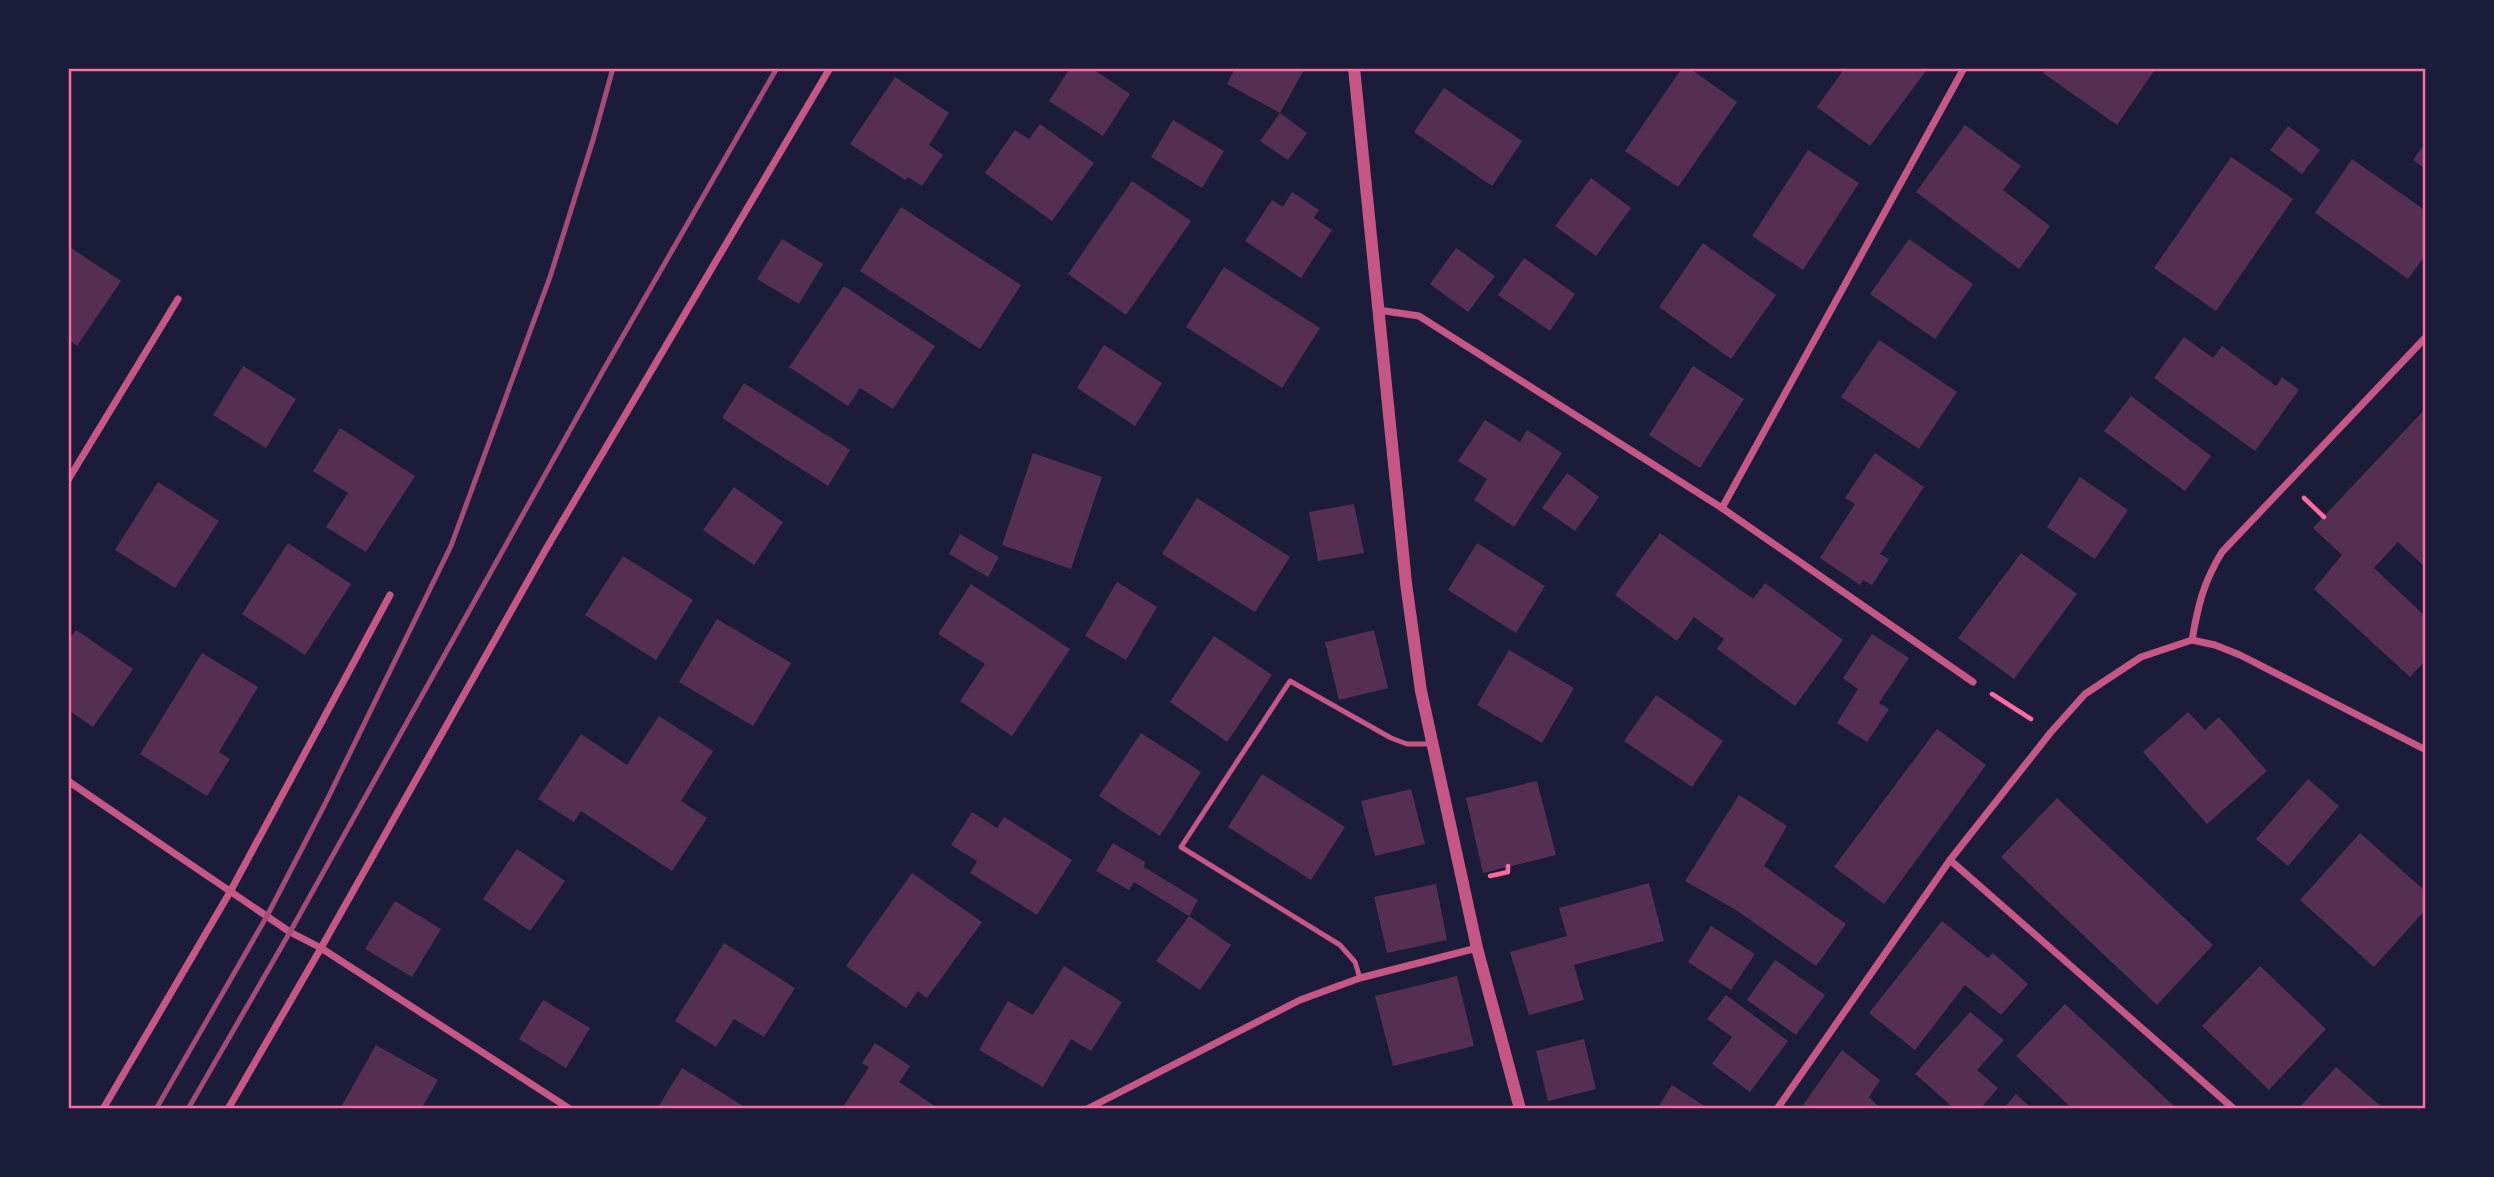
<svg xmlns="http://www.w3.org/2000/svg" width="2494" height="1177" viewBox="0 0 2494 1177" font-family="'Roboto Serif',serif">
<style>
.building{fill:#542f53}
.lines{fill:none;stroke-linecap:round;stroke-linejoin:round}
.path{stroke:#ff6b9d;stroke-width:4.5}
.service{stroke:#c65784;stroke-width:5}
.minor{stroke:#c65784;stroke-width:7}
.tertiary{stroke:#c65784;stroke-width:12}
.rail{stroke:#a44b75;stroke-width:5}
.neatline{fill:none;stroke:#ff6b9d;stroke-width:2.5}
</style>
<rect width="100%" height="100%" fill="#1b1b3a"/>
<g class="building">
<polygon points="1070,68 1091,68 1130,94 1103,136 1049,101"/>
<polygon points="1235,68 1305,68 1280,113 1227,84"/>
<polygon points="1682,68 1689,68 1737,102 1678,187 1625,151"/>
<polygon points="1845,68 1928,68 1870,146 1817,107"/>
<polygon points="2047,68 2156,68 2117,125 2043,73"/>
<polygon points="895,77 949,113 929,145 943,155 922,186 908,177 905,180 850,144"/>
<polygon points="1444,88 1522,141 1492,186 1414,132"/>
<polygon points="1280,113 1307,133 1288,160 1260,141"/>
<polygon points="1173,120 1224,151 1202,188 1151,157"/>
<polygon points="1040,124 1094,163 1052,221 985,173 1015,130 1029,139"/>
<polygon points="1965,125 2021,166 2003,190 2050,226 2019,269 1916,192"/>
<polygon points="2288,126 2320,150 2302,174 2270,150"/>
<polygon points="2426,142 2426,169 2413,160"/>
<polygon points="1808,150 1859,183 1803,270 1752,236"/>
<polygon points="2231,157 2293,199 2216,311 2154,268"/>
<polygon points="2352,159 2426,211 2426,254 2408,279 2315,213"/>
<polygon points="1591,178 1631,208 1596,256 1555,226"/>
<polygon points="1132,181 1191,221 1126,315 1068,274"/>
<polygon points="1292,192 1319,210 1314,218 1332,230 1301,278 1245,241 1272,200 1283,207"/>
<polygon points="901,207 1021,285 980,349 860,271"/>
<polygon points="782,239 823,264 799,304 757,279"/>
<polygon points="1909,239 1973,284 1935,339 1870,294"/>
<polygon points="1703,243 1776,295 1731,359 1659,307"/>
<polygon points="68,246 121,281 77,346 68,339"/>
<polygon points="1456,248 1495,276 1468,312 1430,284"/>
<polygon points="1524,258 1575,294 1550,331 1498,295"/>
<polygon points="1224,267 1320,328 1282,388 1186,327"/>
<polygon points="844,286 935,346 893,409 860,388 848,406 789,367"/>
<polygon points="2184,337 2213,358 2222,346 2276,386 2282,377 2299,390 2255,451 2154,378"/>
<polygon points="1879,340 1957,392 1919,449 1841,397"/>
<polygon points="1104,345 1162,383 1135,426 1077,388"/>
<polygon points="243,366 296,399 266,448 213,415"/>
<polygon points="1693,366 1744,399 1700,468 1649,435"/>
<polygon points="744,383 850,450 828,486 722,418"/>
<polygon points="2131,396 2211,456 2185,491 2104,431"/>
<polygon points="2426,408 2426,568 2398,542 2374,568 2426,617 2426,664 2424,662 2410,677 2314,589 2342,555 2313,528"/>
<polygon points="1485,420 1520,442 1527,430 1562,453 1514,527 1474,500 1487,479 1458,461"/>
<polygon points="340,428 415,476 366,552 326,527 348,493 313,471"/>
<polygon points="1033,453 1102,477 1071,569 1002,545"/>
<polygon points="1875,453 1924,487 1880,554 1889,559 1872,585 1863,580 1860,585 1820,558 1855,504 1845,498"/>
<polygon points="1567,473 1599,497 1575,531 1542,508"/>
<polygon points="2080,477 2128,510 2095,559 2047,527"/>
<polygon points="158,482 219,521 175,588 115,550"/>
<polygon points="734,487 783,522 754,565 703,530"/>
<polygon points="1197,498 1290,557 1255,612 1162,554"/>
<polygon points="1354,504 1364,553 1318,561 1309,512"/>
<polygon points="1660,533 1753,599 1765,583 1843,640 1795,706 1717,649 1724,639 1694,617 1677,641 1615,595"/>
<polygon points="960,534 999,557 988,577 949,554"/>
<polygon points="288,543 351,584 305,655 242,614"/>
<polygon points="1477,543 1545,586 1516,633 1448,590"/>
<polygon points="2021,553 2077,594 2014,679 1958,638"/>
<polygon points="623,556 693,600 656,660 585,615"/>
<polygon points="1117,582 1157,607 1126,660 1085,636"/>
<polygon points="971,584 1070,649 1012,736 960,701 985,664 938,634"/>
<polygon points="717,619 791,663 753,726 679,682"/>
<polygon points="76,630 133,669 93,727 68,710 68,641"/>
<polygon points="1374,630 1388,688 1339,700 1325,642"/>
<polygon points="1872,634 1909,658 1879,703 1889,709 1867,742 1837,723 1858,689 1843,678"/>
<polygon points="1214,636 1272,675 1227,742 1170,702"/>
<polygon points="1509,650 1574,688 1542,743 1477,705"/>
<polygon points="202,653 258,687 219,752 230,759 207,796 140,754"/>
<polygon points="1656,695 1723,741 1692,787 1624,741"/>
<polygon points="2188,712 2205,730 2219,717 2267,771 2207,824 2143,752"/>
<polygon points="659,716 713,751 681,801 707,818 672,871 581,811 574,822 538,799 581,734 627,765"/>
<polygon points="1937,729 1986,765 1884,904 1834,867"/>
<polygon points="1141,733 1201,772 1160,836 1099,796"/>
<polygon points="1262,774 1345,827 1311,880 1228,827"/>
<polygon points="2308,779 2339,806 2288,866 2256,839"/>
<polygon points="1537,781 1556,855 1483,873 1466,798"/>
<polygon points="1411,789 1425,844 1375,856 1361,801"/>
<polygon points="1739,795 1787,826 1764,866 1846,924 1816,966 1736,910 1685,881"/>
<polygon points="2057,798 2213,945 2157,1005 2001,857"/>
<polygon points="972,812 997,828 1004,817 1072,860 1037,915 970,873 977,861 951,845"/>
<polygon points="2360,833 2426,892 2426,909 2374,967 2300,900"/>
<polygon points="1113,843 1145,862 1144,867 1198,900 1189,916 1134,882 1129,890 1096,871"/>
<polygon points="517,849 565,881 530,931 483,899"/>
<polygon points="912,873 982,922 927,998 918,991 906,1008 846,966"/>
<polygon points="1649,883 1664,941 1574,965 1584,1000 1529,1015 1510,952 1567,936 1559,908"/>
<polygon points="1436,884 1447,940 1387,953 1374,897"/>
<polygon points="395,901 441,929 412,977 365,949"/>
<polygon points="1189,916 1231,945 1200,990 1156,961"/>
<polygon points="1942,921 1988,958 1993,953 2028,984 2001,1015 1965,985 1915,1050 1869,1013"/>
<polygon points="1711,926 1755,954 1731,990 1688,962"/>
<polygon points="724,943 795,988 764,1037 734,1019 716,1047 675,1021"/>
<polygon points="1775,960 1825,995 1796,1035 1747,1000"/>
<polygon points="1064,966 1122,1002 1091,1051 1071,1039 1043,1087 979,1050 1008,1001 1033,1015"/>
<polygon points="2260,966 2326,1029 2269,1090 2202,1026"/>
<polygon points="1457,976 1474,1046 1393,1066 1375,996"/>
<polygon points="1726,995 1788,1041 1750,1092 1712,1064 1732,1037 1707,1019"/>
<polygon points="543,1000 590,1028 566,1068 519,1039"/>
<polygon points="2065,1004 2109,1045 2177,1109 2072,1109 2060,1097 2016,1056"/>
<polygon points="1970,1012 2004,1040 1977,1070 1998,1088 1980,1109 1955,1109 1915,1074"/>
<polygon points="1584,1039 1596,1089 1548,1101 1536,1051"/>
<polygon points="875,1043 910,1066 899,1082 939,1109 843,1107 869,1067 862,1063"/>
<polygon points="376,1045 438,1080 421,1109 340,1109"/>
<polygon points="1842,1050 1880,1080 1869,1097 1881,1109 1809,1109 1803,1105"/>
<polygon points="2336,1067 2369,1096 2384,1109 2298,1109"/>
<polygon points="682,1068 748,1109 657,1109"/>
<polygon points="1672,1085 1709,1109 1657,1109"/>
<polygon points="2016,1094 2032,1109 2003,1109"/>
</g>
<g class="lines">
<g class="path">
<polyline points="2304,498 2324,517"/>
<polyline points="1992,694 2031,719"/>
<polyline points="1490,876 1508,872 1508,866"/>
</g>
<polyline class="service" points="1360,978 1355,962 1340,945 1181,847 1290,681 1391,738 1407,744 1431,744"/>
<g class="minor">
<polyline points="1378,310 1419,316 1722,508 1973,682"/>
<polyline points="68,480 178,299"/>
<polyline points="1722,508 1964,68"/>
<path d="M2192,640C2198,606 2203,583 2222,552L2426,337"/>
<polyline points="68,781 290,932 321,948 570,1109"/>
<polyline points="1950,860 2234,1109"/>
<polyline points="103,1109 230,892 390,595"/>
<polyline points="228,1109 321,948 546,549 830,68"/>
<polyline points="1087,1109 1300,1000 1360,978 1477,948"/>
<polyline points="1777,1109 1950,860 2051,732 2085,694 2141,657 2192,640 2215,645 2240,655 2426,750"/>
</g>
<polyline class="tertiary" points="1354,68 1406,583 1421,691 1477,948 1520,1109"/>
<g class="rail">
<polyline points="156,1109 267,916 325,804 451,546 550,277 593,140 613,68"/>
<polyline points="188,1109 290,932 604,369 777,68"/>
</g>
</g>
<rect width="2494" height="1177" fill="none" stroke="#1b1b3a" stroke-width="140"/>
<rect x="70" y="70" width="2354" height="1037" class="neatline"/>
</svg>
